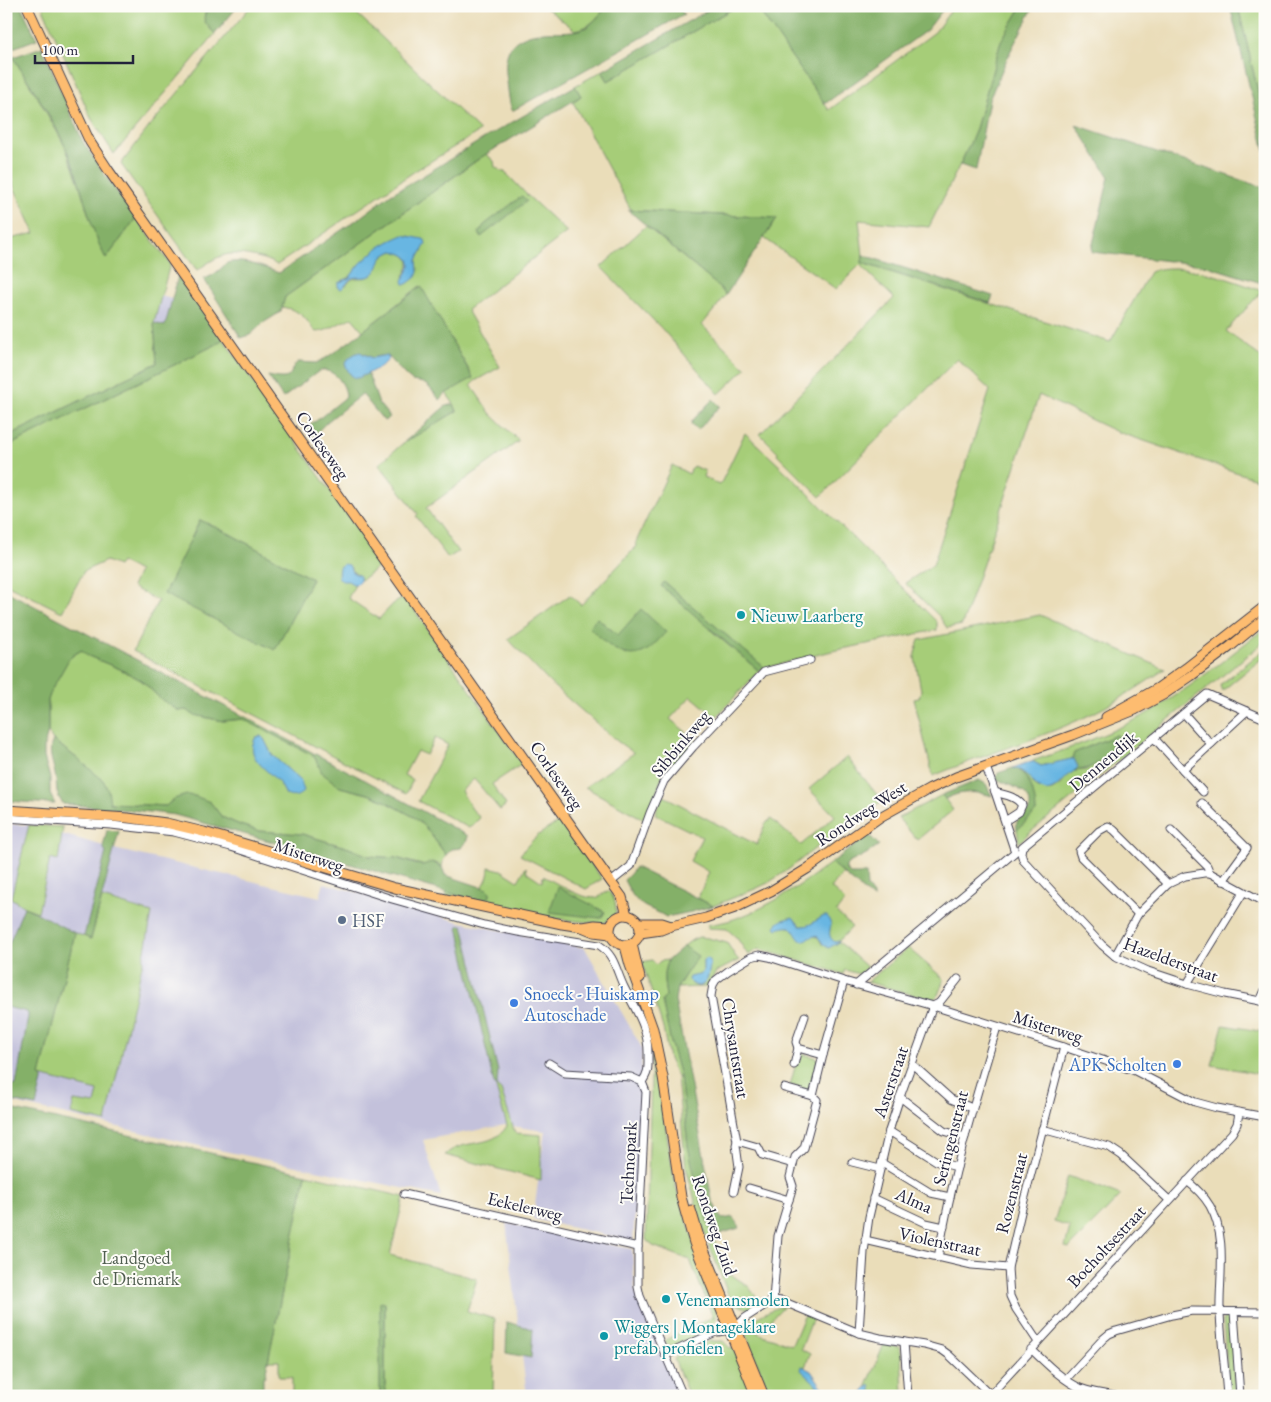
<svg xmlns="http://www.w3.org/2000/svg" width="1271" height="1402" viewBox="0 0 1271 1402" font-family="'EB Garamond',serif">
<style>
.industrial{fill:#c3c1db}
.green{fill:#a6cd78;stroke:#64785a;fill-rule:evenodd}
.forest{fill:#84b068;stroke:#536952}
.water{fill:#68b6e2;stroke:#456c8e}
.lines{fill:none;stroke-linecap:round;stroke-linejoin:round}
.minor-casing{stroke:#403e4e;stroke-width:9}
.major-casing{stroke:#403e4e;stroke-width:11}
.minor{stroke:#fff;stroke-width:7}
.major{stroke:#fdbc70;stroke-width:9}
.culture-dot{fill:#0f9aa8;stroke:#fdfcf7;stroke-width:2}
.service-dot{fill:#5c6f8a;stroke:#fdfcf7;stroke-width:2}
.shop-dot{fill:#3f7fe0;stroke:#fdfcf7;stroke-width:2}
.labels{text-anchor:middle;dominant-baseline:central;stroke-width:4;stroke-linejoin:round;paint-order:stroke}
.street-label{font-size:18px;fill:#22223b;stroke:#fdfcf7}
.culture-label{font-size:18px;fill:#0d838f;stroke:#fdfcf7;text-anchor:start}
.service-label{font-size:18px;fill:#4e5e75;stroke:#fdfcf7;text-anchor:start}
.shop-label{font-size:18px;fill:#366cbe;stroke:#fdfcf7;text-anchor:start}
.park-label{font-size:18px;fill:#505e50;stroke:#fdfcf7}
</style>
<rect width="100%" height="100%" fill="#fdfcf7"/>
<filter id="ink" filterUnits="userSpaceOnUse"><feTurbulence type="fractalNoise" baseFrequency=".02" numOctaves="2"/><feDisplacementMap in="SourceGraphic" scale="10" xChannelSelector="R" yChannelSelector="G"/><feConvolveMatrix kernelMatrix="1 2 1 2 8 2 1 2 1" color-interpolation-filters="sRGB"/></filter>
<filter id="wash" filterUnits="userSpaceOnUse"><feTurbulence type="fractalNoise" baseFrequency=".0096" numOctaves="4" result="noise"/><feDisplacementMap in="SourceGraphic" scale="20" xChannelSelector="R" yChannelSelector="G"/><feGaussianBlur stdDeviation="1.12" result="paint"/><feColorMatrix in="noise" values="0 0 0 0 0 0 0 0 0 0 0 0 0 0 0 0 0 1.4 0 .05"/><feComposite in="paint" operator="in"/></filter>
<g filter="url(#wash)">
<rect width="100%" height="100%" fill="#eaddb9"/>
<g class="industrial">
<polygon points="160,296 172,299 165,326 154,323"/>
<polygon points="6,824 29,825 118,850 320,897 324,883 460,922 585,948 642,1048 639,1148 633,1241 533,1219 545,1131 505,1125 423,1140 441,1196 200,1146 6,1101"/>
<polygon points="506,1223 632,1249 635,1291 680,1396 527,1396"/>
</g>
<g class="green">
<path d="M42,6H209C200,21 205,22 215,34L114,154L91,118Z"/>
<path d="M251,6H349L480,131L415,171L277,265C267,258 243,253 230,254C219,255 207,263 198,270L196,269L121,164L149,127Z"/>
<path d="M544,6H607C598,17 590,28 575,30Z"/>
<path d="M737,6H756L829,110L935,32L954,6H1022L1001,41L975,132L970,144L929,227L859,220L863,255L862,263L1110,342L1150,272C1178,259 1234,281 1262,291L1226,331L1265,360V482L1115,431L1039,395L999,517L962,625L947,628L939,616L905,583L933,565L990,390L957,359L820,497L777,454L778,452L760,434L894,298L860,265L836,289L764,238L777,218L631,210L573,102L581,96L575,86L602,71L608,81Z"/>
<polygon points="1238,6 1265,6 1265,121"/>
<polygon points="13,57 40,101 65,146 79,183 88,213 106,259 136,218 170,264 154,323 157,363 6,437 6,240 35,233 13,185 8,153 6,106 7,72"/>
<path d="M486,154L494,161L495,167L503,172H505L528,196L567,232L467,310L500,367L475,381L471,385L490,413L519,441L426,508L458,552L448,558L416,516L418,514L379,464L402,444L457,411L454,404L446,393L473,377L420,286L363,331L352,318C340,321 329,332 316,332C312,329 311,326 308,322C302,313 293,309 282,307L285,297ZM408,236L412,238L423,249L417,260L418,272L404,276C413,261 410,255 393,251C375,258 381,268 371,275C362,282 354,272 346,286L341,281L349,278L361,263L378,248Z"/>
<polygon points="646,226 719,287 726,295 702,325 746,368 719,394 662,329 601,267"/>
<path d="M223,339L382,564L361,580L358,575L352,571L351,568L339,569L338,573L347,580L355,585L348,598L379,619L393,604L405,597L522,764L492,784L506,805L500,810L474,779L461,791L472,809L480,818L469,828L418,801L448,745L435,738L426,755L417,751L404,775L413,780L406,794L133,651L158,601L132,587L139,571L121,562L118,566L106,561L84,571L62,612L6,584V447L217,344ZM200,520L230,534L312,579L275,650Z"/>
<path d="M745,433L808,493L937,622V630L832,651L765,668L664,583L714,633L759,671L716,717L691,696L670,719L696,740L663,775L645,820L585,787L634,753L617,741L551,684L508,639L570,595L581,605L637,546L636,542L672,465L689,474L693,466L705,471L703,477L720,485ZM597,618L618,635L627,655L611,647Z"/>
<path d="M1040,615L1165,669C1139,687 1112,705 1083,718C1034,741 982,755 933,776L914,699L919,698L921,690L915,658V653L919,640Z"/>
<path d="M1265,628V641L1028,834L1019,843L1017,830L1036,812L1029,782L1020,770L1028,776L1036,787L1040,789L1052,790L1060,785L1066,777L1074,771L1086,770L1126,740L1116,735L1074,753L1072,759L1041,766L1032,761C1069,749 1106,735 1141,717C1186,692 1225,659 1265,628Z"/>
<polygon points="1265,649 1265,656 1222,691 1220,686 1221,684"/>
<path d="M82,650L86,655L120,669L141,680L162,700L179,711L186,710L194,715L223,721L243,719L314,756L323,773L340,787L368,794L383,800L414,817L426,828L446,855L443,861L442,867L436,863L422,865L396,858L369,856L349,848L302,834L259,831L240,825L222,817L210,802L174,799L166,806L110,803L78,759L53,740L48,732V700L52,689L69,658L75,654ZM261,736L264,739L272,755L301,781L286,795C284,791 282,787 280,784C269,769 244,759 256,737Z"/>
<polygon points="847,757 882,801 842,827 789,869 768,883 755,889 713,906 698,898 709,872 690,861 702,837 655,814 662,795 757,845 765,824 771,819 801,845 835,816 809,789"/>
<polygon points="942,795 953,810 917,840 898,818"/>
<path d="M561,821L602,879L586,889L520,855C534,836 542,832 561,821Z"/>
<polygon points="29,825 63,827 58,861 50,859 38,912 24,907 11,898"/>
<path d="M831,863L843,873L831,888L845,901L836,912L852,927L839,941L835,942C829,939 828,935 830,929L822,917C816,922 808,927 800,926L795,920L785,926L792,928L797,934L818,937L822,944H837L839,942L867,967L859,974L845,970L843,974L759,949L748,955L737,938L727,929L708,928V925C717,923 726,922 734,919C770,907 801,885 831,863Z"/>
<path d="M489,867L501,870L518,881L526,867L527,872L542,882L543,876C557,883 579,898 594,898C600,898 603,893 608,891C614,896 616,904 616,912L610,920L603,923L575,921L521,913L447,897L446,892L485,902L487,889L482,887C487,881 489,875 489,867Z"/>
<polygon points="102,898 152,913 143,961 106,1122 71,1114 74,1101 95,1104 98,1091 40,1076 75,933 91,939"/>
<path d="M699,937L708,938L727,943L736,957L739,960L716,972L707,987L677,988L697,956L684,946L692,940ZM707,958L710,962C710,976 704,997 688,980L689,977L699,975L703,972V960Z"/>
<polygon points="908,948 944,979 938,995 933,1000 867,982"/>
<path d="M652,960L656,965L660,961L668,960C662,972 664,983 666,996L662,1001L672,1048L680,1076L688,1146L706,1218L726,1271L748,1286L757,1298L760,1304L748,1309L731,1302L701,1223L686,1167L677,1077L669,1059L663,1028L642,962Z"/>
<polygon points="1223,1025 1265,1032 1265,1075 1212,1065"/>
<polygon points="652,1050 676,1188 717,1308 716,1318 711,1328 673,1347 664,1343 667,1339 713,1317 690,1260 653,1246 646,1240"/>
<polygon points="799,1053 818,1058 809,1090 790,1085"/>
<path d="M495,1085L501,1090L515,1133L541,1135V1180L445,1155C464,1137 492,1150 507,1126Z"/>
<polygon points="306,1174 404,1197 390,1255 477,1279 467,1311 495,1319 493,1396 385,1396 385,1304 381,1302 380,1396 292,1396 292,1377 279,1377 279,1361 268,1361"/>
<polygon points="1068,1176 1121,1195 1101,1216 1069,1248 1065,1247 1070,1227 1054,1222"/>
<path d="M784,1306L757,1333L792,1345L805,1314L813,1318L801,1349L810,1354L805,1367L802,1366L808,1376L816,1384L820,1396H771C767,1385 745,1338 746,1330C747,1320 775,1307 784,1306Z"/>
<polygon points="1228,1316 1232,1318 1236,1393 1233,1395 1229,1392 1223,1321 1224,1318"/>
<polygon points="710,1341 723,1341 730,1348 734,1348 755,1396 689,1396 674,1359 684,1352"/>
<polygon points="884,1344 899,1347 901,1352 903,1396 870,1396 871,1394 866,1388"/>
</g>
<g class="forest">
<polygon points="6,6 21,6 37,39 13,48 6,38"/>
<path d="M209,6H238L215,34C205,22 200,21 209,6Z"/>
<path d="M607,6H677L684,14L512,111C509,101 508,91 507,81C502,50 511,36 544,32C556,31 570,33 582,29C592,26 600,14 607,6Z"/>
<polygon points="715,6 737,6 608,81 602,71"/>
<polygon points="756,6 944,6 945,7 927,30 826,103 822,100"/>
<polygon points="1022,6 1034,6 1009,54 989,100 976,170 960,165 975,132 1001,41"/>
<polygon points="1230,6 1238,6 1265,121 1265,151"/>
<path d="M42,47L83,142L102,171L136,218L106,259C90,229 85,196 73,165C58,126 35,92 13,57Z"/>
<path d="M575,86L581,96L480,158L285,297L281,311L279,313L263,323L250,335L241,338L204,279C209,277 214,275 218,271C221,269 224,265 227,263C242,258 265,268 279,273L362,216L391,194L421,177L483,139Z"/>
<polygon points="1076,125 1265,188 1265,284 1207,266 1195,264 1092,252 1092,248 1109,177"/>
<polygon points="522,196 527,201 481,237 479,233 484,225"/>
<polygon points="628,210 777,218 726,295 719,287"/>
<polygon points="863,255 993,296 990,303 862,263"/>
<polygon points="178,276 223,339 217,344 6,447 6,437 157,363 154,323 165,326"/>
<path d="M421,286L473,378L445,394L440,400L428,386L423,383L412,381L405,375L389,357L380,356L372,358L365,354L348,359L345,364C351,378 354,380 368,373L379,404L390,417L384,421L362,394L328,421L312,437L304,427L316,421L346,397C346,384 333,367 319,371L283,398L268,376C274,377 285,380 289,376C293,372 290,368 298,362L316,363L326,358L350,341Z"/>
<polygon points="713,399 720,406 698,430 691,424 692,421"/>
<polygon points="454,404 457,411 402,444 442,409 446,406"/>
<polygon points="200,520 230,534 312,579 275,650 164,594"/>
<polygon points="664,582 765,668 759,671 661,586"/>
<polygon points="6,591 382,789 468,836 467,840 461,848 452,849 446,855 426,828 414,817 383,800 368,794 340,787 322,773 314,756 243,719 223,721 194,715 186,710 179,711 162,700 141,680 120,669 86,655 82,650 75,654 69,659 52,689 48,700 48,732 44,746 44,757 50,778 50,794 55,804 6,801"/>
<path d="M641,609L666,632C660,638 653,647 646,651C624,664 603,641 589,627L597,618L618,635Z"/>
<path d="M1116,735L1127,740C1109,754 1098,769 1074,771L1078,767L1074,759H1072L1074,753Z"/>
<path d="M53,740L78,759L103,780L108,790L110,803L166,806L174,799L180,797L187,795L195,796L210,802L222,817L240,825L259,831L302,834L349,848L369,856L396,858L415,864L422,865L432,862L442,867L445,875L487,889L490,892V896L486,902L474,900L302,850L175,815L141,811L63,804C54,791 58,788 55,774C53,762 47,752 53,740Z"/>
<path d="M1013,768C1029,770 1036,798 1036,812L1017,830C1013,813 1031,817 1030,804C1029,788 1006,786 996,778L998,773Z"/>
<path d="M979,780L986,784L992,796C976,791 960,791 945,799L942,795Z"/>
<polygon points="107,830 119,831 91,939 84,936 106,852 103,847"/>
<polygon points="869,835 879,845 868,853 849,863 846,866 846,870 850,874 866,874 867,887 873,895 873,899 831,863"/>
<path d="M635,867L713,906L691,912L666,917C659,912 651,910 644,906C634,900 629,890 624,880L631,873Z"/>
<polygon points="558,887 605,912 602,917 599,918 549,912"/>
<path d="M24,907C42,914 57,925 75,933L40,1076L43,1077L36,1106L6,1100V1087L16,1085L28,1017V1014L27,1012L6,1007V951Z"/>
<polygon points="463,925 498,1071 497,1086 494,1084 461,941 458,926"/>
<path d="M684,946L698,956L681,981L677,988L675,1000L712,1200L721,1218L723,1219L733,1217L737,1222L739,1228L713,1236L702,1205L695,1178L688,1146L680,1076L672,1048L662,1001L666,996C664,983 662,972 668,960Z"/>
<polygon points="6,1108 306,1174 265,1376 263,1377 263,1396 6,1396"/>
<polygon points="380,1302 385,1303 385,1396 380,1396"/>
<polygon points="507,1322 533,1329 531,1358 506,1353"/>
</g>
<g class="water">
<path d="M403,235L423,239L425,240L426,244L417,260L418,272L416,277L407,284H404L403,281C404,276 409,271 410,266C412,256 400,253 393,251C375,258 382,267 372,275C367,279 358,276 352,278C347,281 346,287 341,289L338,287V283L349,278L361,263L378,248L390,241Z"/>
<path d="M360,352L372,358L387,355L389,359C382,368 368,373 358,378C351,378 348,371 345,364C348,358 353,354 360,352Z"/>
<polygon points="344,564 349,565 352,572 360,576 360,581 357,584 353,584 348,581 342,581 338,577 339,567"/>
<path d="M261,736L264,739L272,755L301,781L304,791C298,797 293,798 286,795C284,791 282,787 280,784C269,770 243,758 256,737Z"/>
<path d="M1071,759H1074L1078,767C1074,773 1067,774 1063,780C1038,809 1034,770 1013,768L1032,761L1041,766Z"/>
<path d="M824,916H827L831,924C830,931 827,937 835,942L839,941V942L829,948C821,945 822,939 816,936C809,936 807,942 800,940C790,927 795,924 777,929L775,927C778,920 786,919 793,917L800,926C810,927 816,920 824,916Z"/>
<path d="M707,958L710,962C710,976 704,996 688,980L689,977L699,975L703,972V960Z"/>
<path d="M802,1366L811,1371L823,1388L830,1391L846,1395L853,1393L861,1395L865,1389L870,1385C871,1389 872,1392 870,1396H820L816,1384L801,1370Z"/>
</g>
</g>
<g filter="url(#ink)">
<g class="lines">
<g class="minor-casing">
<g id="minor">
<polyline points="1187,717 1211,744"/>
<polyline points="1265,719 1207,694 1022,847 1021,853 1023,860 1102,945 1115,956 1148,971 1187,984 1225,994 1265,1002"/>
<polyline points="1154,738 1203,792"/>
<polyline points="986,767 995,792"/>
<polyline points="1183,770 1247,711"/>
<polyline points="1202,803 1247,848 1223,881"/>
<path d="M6,818L111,825L174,832L231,847L392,899L484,925L518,932L599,945C615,955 616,971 624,987C636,1011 649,1028 648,1056C648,1068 649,1072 642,1082"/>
<polyline points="1171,830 1207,866 1210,873 1265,903"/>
<polyline points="611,882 631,866 650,813 664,781 693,747 764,672 810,660"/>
<polyline points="1138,914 1081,857 1079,851 1099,831 1108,826 1114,830 1168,884"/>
<polyline points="1115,956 1138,914 1168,884 1185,876 1204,873 1210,873"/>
<polyline points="1187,984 1243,893"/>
<path d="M856,985L1015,852L995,792C1004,795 1016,796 1022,805L1019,812L1005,821"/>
<polyline points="1260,1001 1265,990"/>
<polyline points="805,1016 796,1042 798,1048 823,1055"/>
<polyline points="549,1063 565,1073 631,1077 642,1082 646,1092 638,1247 638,1287 640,1296 683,1396"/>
<polyline points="912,1064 951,1099 972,1108"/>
<polyline points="794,1065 798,1048"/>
<polyline points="784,1088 813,1096"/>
<polyline points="900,1097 944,1131 965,1137"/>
<polyline points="1042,1129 1109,1147 1121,1155 1169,1200"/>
<polyline points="889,1131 938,1162 957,1167"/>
<polyline points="852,1162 880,1169"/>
<polyline points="882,1163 931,1193 950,1197"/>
<polyline points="793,1164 762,1155 758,1147 737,1141 711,996 713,985 716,980 728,971 751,957 759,955 769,957 844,981 933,1006 1064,1047 1135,1071 1195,1102 1217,1108 1265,1117"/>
<path d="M1187,1181C1196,1188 1204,1196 1210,1206C1228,1238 1219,1277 1220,1312C1221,1340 1225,1368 1227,1396"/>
<polyline points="749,1188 789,1200"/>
<polyline points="734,1191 739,1167 736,1145 737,1141"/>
<polyline points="404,1194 638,1247"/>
<polyline points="873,1198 926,1223 944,1227"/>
<polyline points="865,1240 972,1265 1008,1268"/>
<path d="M938,1258C951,1179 974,1103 997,1027"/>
<polyline points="773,1300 778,1236 793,1186 790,1177 795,1157 804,1148 817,1100 813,1096 823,1055 844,981"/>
<polyline points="1234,1312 1240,1396"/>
<polyline points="718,1332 729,1330 736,1327 745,1318 773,1300 782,1301 859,1333 880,1338 924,1345 942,1350 949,1355 990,1394"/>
<polyline points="859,1333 864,1252 869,1217 889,1131 900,1097 933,1006 939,1003 958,979"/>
<polyline points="904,1342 908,1396"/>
<polyline points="1038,1342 1016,1309 1010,1296 1008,1268 1022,1208 1064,1047"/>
<path d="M1031,1349C1046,1363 1061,1379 1080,1388C1091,1392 1103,1394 1115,1396"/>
<polyline points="666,1355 720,1330"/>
<polyline points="1066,1379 1103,1339 1109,1334 1116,1331 1172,1315 1192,1311 1265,1312"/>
<polyline points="989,1396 1232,1133 1237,1124 1239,1113"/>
</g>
</g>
<g class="major-casing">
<g id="major">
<polyline points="27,6 90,142 109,171 611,882 622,897 627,915"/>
<polyline points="1106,717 1158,688 1186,668 1265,606"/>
<polyline points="6,810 128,818 166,823 204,832 395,888 562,924 582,927 594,932 610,934"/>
<circle cx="625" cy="930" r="15"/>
<polyline points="639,923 662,923 671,926"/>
<polyline points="583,927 595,925 610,926"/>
<polyline points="640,933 661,930 671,926 706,918 735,908 771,891 807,869 880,817 930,789 956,777 1073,735 1135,710 1163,695 1191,676 1231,646 1265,618"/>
<polyline points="632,944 640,978"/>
<polyline points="625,946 630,965 653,1029 663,1077 681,1197 694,1243 756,1396"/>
<polyline points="691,1210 700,1240 764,1396"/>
</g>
</g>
<use href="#minor" class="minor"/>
<use href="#major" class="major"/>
</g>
</g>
<g class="culture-dot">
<circle cx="741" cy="615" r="5"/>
<circle cx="666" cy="1299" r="5"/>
<circle cx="604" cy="1336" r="5"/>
</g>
<circle class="service-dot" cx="342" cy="920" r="5"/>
<g class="shop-dot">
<circle cx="514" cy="1003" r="5"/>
<circle cx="1177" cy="1064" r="5"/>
</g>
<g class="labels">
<g class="street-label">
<text transform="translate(323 445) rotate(55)">Corleseweg</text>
<text transform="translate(680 743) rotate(-50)">Sibbinkweg</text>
<text transform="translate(1103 761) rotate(-40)">Dennendijk</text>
<text transform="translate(557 775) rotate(55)">Corleseweg</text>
<text transform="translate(861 813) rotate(-33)">Rondweg West</text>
<text transform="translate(309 855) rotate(18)">Misterweg</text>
<text transform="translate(1171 959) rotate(20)">Hazelderstraat</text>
<text transform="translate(1048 1026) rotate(17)">Misterweg</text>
<text transform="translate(736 1048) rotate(81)">Chrysantstraat</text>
<text transform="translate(890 1082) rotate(-71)">Asterstraat</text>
<text transform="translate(950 1138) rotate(-76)">Seringenstraat</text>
<text transform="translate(628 1163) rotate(-87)">Technopark</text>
<text transform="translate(1011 1193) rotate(-76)">Rozenstraat</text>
<text transform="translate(914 1200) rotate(24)">Alma</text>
<text transform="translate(525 1206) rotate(13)">Eekelerweg</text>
<text transform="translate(715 1225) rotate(71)">Rondweg Zuid</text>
<text transform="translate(940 1241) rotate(12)">Violenstraat</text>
<text transform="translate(1106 1246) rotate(-47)">Bocholtsestraat</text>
</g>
<g class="culture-label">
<text x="751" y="615">Nieuw Laarberg</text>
<text x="676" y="1299">Venemansmolen</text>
<text x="614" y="1326">Wiggers | Montageklare<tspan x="614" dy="21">prefab profielen</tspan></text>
</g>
<g class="service-label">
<text x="352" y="920">HSF</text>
</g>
<g class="shop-label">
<text x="524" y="993">Snoeck - Huiskamp<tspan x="524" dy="21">Autoschade</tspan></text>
<text x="1167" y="1064" text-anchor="end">APK Scholten</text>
</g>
<g class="park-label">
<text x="136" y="1257">Landgoed<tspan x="136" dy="21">de Driemark</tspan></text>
</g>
</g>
<rect width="1271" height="1402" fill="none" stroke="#fdfcf7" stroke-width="25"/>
<path d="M35 55v8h98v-8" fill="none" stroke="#22223b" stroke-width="2.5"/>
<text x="42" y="55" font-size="15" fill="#22223b" stroke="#fdfcf7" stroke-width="4" paint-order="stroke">100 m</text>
</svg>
